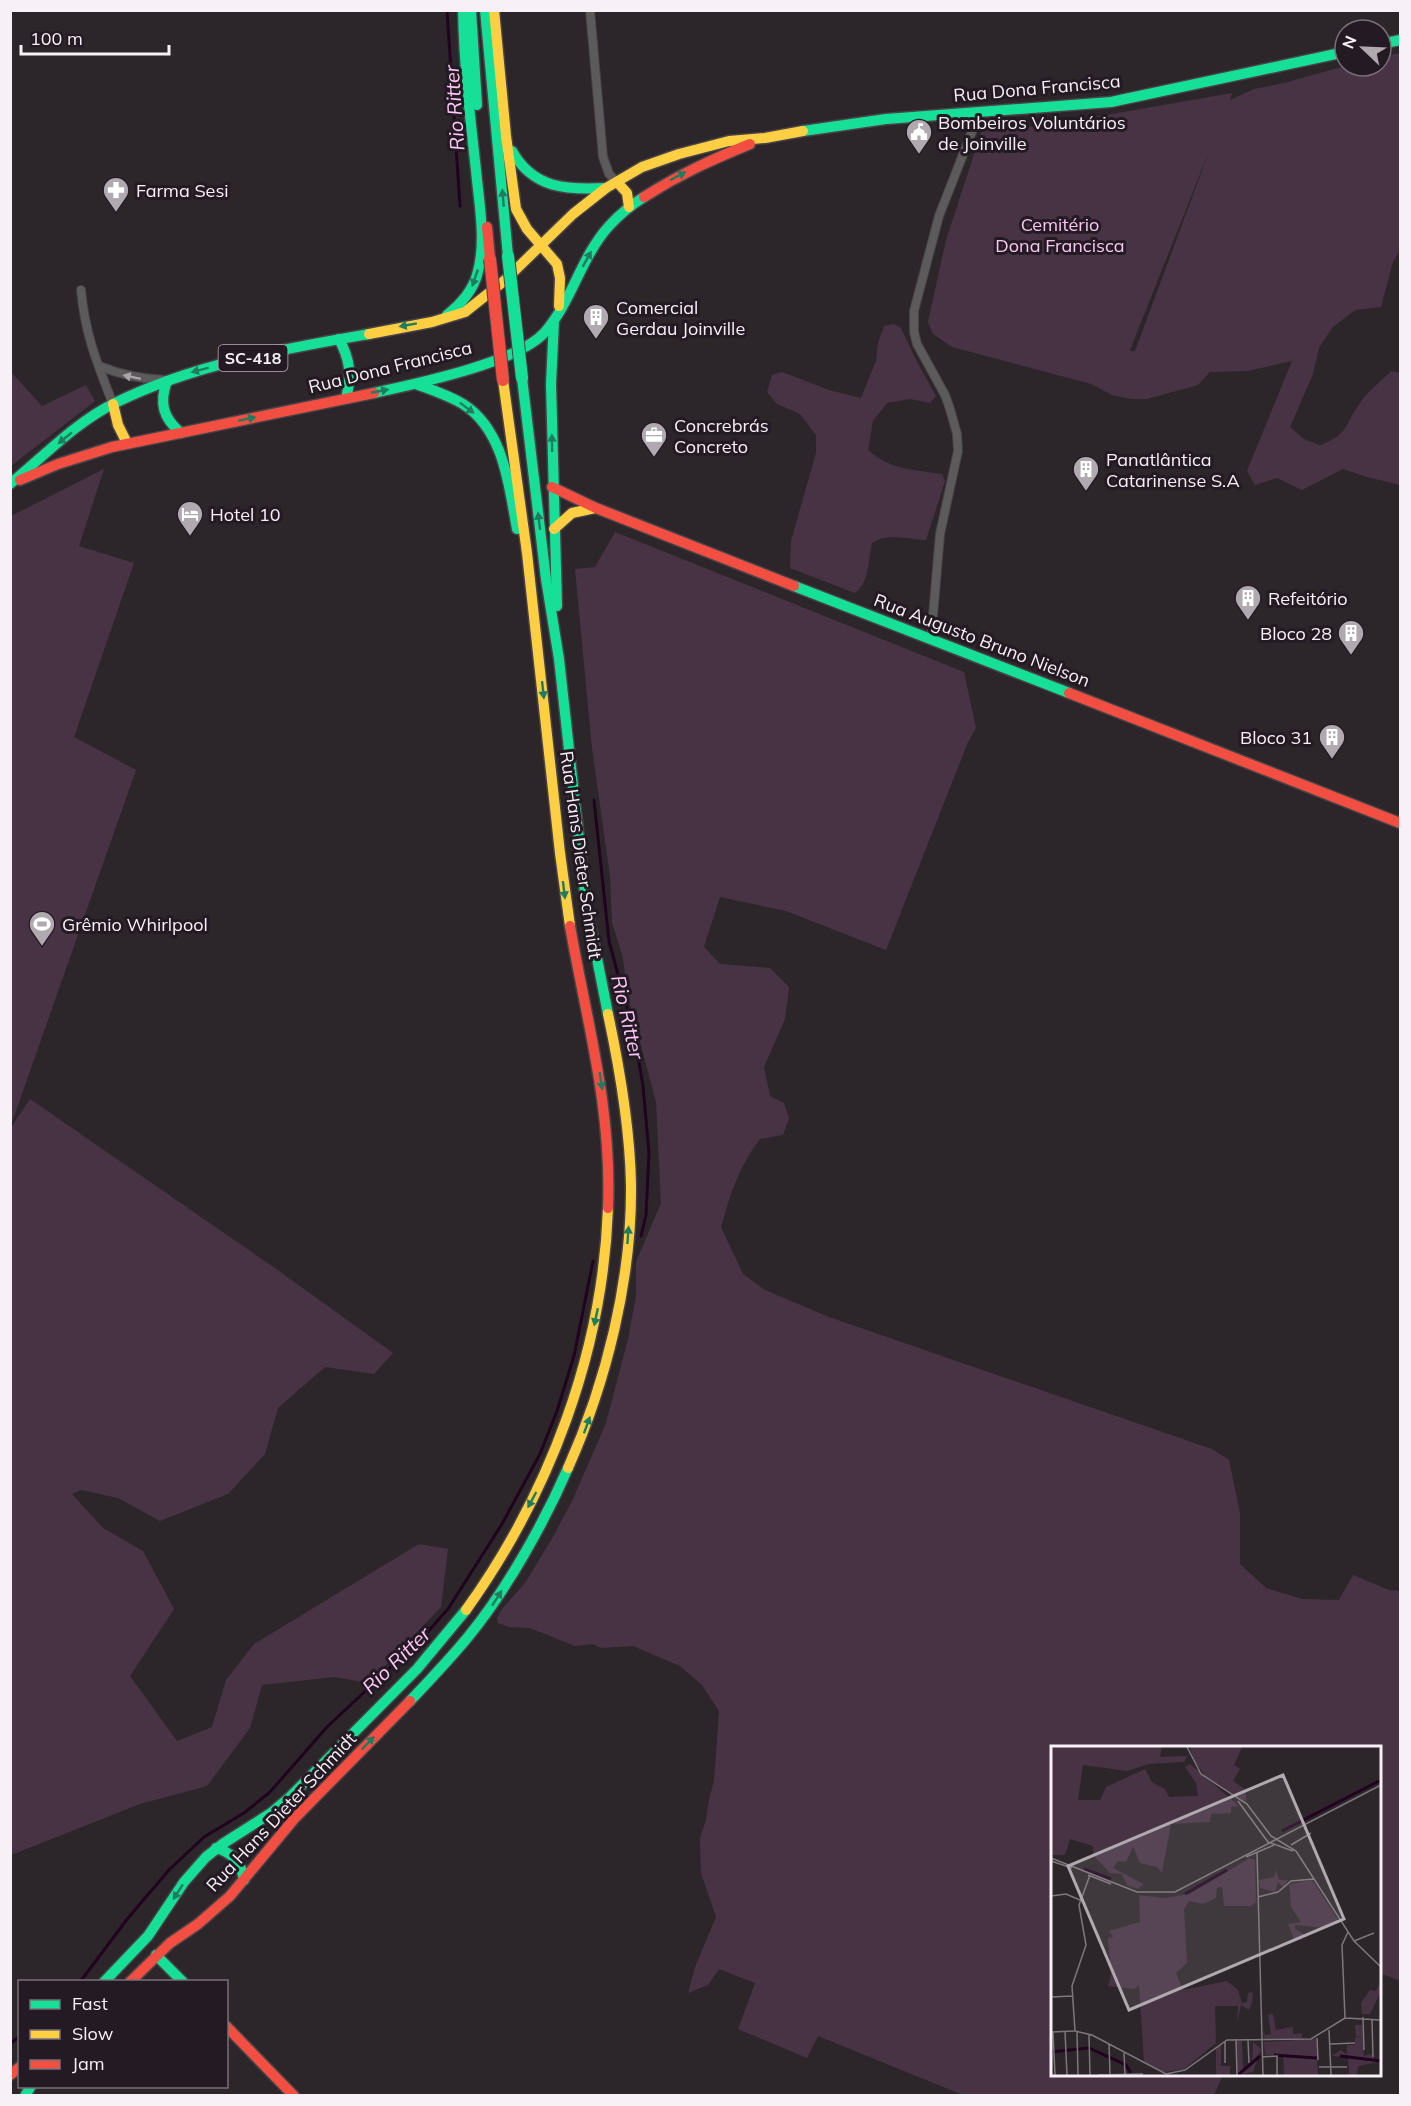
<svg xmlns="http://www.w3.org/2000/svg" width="1411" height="2106" viewBox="0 0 1411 2106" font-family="Mulish,sans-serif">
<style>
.green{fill:#483345;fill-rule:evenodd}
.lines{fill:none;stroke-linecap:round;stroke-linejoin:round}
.stream{stroke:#21031f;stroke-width:3}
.street-casing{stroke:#484347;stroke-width:10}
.fast-casing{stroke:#484347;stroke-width:13}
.slow-casing{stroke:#484347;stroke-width:13}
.jam-casing{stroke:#484347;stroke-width:13}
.street{stroke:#5c5a5b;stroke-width:8}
.fast{stroke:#16e098;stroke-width:10}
.slow{stroke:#ffcf43;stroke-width:10}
.jam{stroke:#f24e42;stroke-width:10}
.fast-bridge-casing{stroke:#484347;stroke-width:14;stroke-linecap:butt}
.jam-bridge-casing{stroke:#484347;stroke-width:14;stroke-linecap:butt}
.fast-bridge{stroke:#16e098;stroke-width:12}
.jam-bridge{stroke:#f24e42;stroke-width:12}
.oneway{fill:#1d7d5e}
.oneway2{fill:#aaa5a8}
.labels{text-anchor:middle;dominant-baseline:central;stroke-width:6;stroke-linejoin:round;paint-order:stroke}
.shield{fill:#241a23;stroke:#b8b0b7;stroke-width:1.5}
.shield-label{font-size:16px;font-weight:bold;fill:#f7f0f6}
.street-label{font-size:18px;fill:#f7f0f6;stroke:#241a23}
.poi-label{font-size:18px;fill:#f7f0f6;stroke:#241a23;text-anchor:start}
.park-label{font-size:18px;fill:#fac5f3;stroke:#241a23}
.water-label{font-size:20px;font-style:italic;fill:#fec9f7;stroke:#241a23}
.inset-river{fill:none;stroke:#21031f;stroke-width:3}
.inset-road{fill:none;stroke:#7d777c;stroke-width:1.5}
.view{fill:#b0a9af;fill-opacity:0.15;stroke:#b0a9af;stroke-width:3}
.inset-edge{fill:none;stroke:#f7f0f6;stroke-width:3}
</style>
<rect width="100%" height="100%" fill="#2c262b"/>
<g class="green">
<path d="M1400,53V250L1393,262L1381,307L1355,310L1332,328L1319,348L1313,374L1290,427L1304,439L1320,445C1347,435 1344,427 1358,406C1366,393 1380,382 1391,371L1400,373V485L1367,477L1343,469L1302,490L1277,478L1255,485L1247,471L1292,361L1248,371L1210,372L1198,385L1147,399H1131L1112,395L1091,384L952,347L933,334L928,322L946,240L982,130L1043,126L1232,93L1230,100L1254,89L1284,83L1345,66H1381V57ZM1212,144L1135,351H1130V350Z"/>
<path d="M894,324L901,328L917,362L936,396L930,403L910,399L887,403L873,421L868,450C892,471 912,469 942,474L945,481L926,540C907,539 889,532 872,543C868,559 870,582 855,593L790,568L791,541L816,453V435L800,414L777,404L767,392L772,375L782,372L829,390L861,398L876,361L878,343L884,326Z"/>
<polygon points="11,372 42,406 86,385 95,401 11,466"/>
<polygon points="104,469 79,546 134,563 74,737 136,770 11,1125 11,516"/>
<path d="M615,532L964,672L976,728L968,742L886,950L786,911L720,897L704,947L720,964L770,968L789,987L785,1019L764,1067L770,1096L784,1103L789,1118L783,1135L760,1139C738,1168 731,1193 721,1227L743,1274L765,1290L829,1317L1212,1449L1229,1460L1240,1513V1564L1266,1588L1302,1599L1339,1600L1353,1575L1389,1590L1400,1591V1981L1380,1973V1748H1052V2074L1223,2075L1214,2095H963L818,2036L807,2058L738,2029L755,1983L719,1969L708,1985L688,1993L695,1967L716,1917L701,1873L700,1838L706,1820L709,1799L714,1781L719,1711L702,1685L680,1666L633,1646L601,1648L593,1644L575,1646L530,1628L509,1627L498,1623L497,1618L502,1609L525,1583L553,1537L573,1499L606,1423L628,1339L636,1296V1262L661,1203L656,1102L628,997L623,958L612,922L610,876L592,748L575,569L595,567Z"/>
<polygon points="30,1099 279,1271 393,1353 374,1374 325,1367 278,1408 265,1454 228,1494 160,1521 118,1498 81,1490 72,1494 103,1528 143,1551 174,1609 130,1676 177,1741 212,1727 226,1680 254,1644 419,1544 448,1549 441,1607 369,1683 334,1677 262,1685 250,1728 207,1786 140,1804 11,1855 10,1129"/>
</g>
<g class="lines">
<g class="stream">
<polyline points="447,10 460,206"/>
<polyline points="594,800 609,941 634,1034 643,1086 649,1153 646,1215 641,1236"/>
<polyline points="80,1982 128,1918 169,1870 204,1837 244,1813 270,1792 327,1727 423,1637 448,1609 502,1524 540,1454 557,1411 574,1356 593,1261"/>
<polyline points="10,2044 20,2036"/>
</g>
<g class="street-casing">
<g id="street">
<polyline points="590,10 603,157 609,174 617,182"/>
<path d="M81,290C85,334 97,363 113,404"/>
<path d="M99,366C121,375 142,379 165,380"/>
<polyline points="931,639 940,534 958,451 957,434 950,409 945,395 917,344 914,332 914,311 939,216 980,111"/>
</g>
</g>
<g class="fast-casing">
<g id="fast">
<polyline points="471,10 477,105"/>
<polyline points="485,10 508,256"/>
<polyline points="1381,44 1400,40"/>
<polyline points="803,131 886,119 1111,102 1345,52"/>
<path d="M512,151C533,189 567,190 606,188"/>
<path d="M447,315C461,304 472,292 477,275C487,242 479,204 476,170C470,117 464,64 463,10"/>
<polyline points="554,321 551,384 557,606"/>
<path d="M339,339C350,359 352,376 346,398"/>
<polyline points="522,378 546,579 559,659 586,903 608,1014"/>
<path d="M167,381C159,403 163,418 181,433"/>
<path d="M416,384C432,390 448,395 463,404C504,430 509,486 517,529"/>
<path d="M374,393C415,384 518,363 545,332C572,301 581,257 609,226C619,215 631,205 644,197"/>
<path d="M10,484C43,457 76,422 115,403C194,364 283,349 369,334"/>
<polyline points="794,586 1069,693"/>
<path d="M410,1701C430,1680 450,1659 468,1637C506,1591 544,1523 568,1468"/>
<path d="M216,1848C233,1853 241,1862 244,1880"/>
<polyline points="156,1955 183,1982"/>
<polyline points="104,1982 148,1936 184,1882 206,1857 224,1843 271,1813 290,1797 417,1669 466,1610"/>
<polyline points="25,2096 31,2086"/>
</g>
</g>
<g class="slow-casing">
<g id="slow">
<polyline points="494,10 506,136 516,209 527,229 557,264 560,278 559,306"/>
<polyline points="617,182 627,193 629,207"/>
<polyline points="369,334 432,322 465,312 504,281 573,214 606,188 642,167 679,154 729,141 765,138 803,131"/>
<polyline points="503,380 527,553 560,853 570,926"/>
<polyline points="113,404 118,425 127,443"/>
<polyline points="554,529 572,513 595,508"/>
<path d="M568,1468C606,1383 632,1280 631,1185C630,1128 620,1070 608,1014"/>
<path d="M466,1610C550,1493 603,1351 608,1208"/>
</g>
</g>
<g class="jam-casing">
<g id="jam">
<path d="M644,197C680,174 711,160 750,144"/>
<polyline points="487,227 490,259"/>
<polyline points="20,480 58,464 112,447 374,393"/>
<polyline points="552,487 596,508 794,586"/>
<polyline points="1069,693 1400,823"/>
<path d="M570,926C587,1023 612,1108 608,1208"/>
<polyline points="130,1982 170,1943 198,1924 230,1896 294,1819 410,1701"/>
<polyline points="226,2026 294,2096"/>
<polyline points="10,2075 20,2067"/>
</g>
</g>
<use href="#street" class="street"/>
<use href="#fast" class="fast"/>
<use href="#slow" class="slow"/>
<use href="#jam" class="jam"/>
<g class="fast-bridge-casing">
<polyline id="fast-bridge" points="508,256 522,378"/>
</g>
<g class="jam-bridge-casing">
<polyline id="jam-bridge" points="490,259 503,380"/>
</g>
<use href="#fast-bridge" class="fast-bridge"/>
<use href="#jam-bridge" class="jam-bridge"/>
</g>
<defs><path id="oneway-solid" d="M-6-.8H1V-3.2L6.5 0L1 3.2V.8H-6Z" transform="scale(1.5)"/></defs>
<g class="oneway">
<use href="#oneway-solid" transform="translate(678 176) rotate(-28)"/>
<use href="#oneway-solid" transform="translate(503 198) rotate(-95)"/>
<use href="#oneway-solid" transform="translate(587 259) rotate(-61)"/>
<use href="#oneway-solid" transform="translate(475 278) rotate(109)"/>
<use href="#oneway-solid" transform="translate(408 325) rotate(170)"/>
<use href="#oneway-solid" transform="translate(200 370) rotate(165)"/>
<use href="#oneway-solid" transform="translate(380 391) rotate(-11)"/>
<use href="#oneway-solid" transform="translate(467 408) rotate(37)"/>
<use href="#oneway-solid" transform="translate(247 419) rotate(-12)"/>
<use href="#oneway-solid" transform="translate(65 438) rotate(141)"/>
<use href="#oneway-solid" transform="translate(552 443) rotate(-91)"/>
<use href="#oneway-solid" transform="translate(539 521) rotate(-97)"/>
<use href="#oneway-solid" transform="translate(543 690) rotate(84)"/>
<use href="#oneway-solid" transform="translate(564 890) rotate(83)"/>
<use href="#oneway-solid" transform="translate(601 1081) rotate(81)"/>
<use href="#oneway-solid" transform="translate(628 1235) rotate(-86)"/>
<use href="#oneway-solid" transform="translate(596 1317) rotate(102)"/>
<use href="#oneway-solid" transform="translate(587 1425) rotate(-70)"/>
<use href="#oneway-solid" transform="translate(532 1500) rotate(118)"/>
<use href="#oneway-solid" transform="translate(497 1598) rotate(-57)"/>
<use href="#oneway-solid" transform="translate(368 1743) rotate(-46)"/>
<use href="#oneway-solid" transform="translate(178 1892) rotate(123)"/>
</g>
<use class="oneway2" href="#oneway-solid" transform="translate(132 377) rotate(-168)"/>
<defs>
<g id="civic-pin" transform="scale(1.35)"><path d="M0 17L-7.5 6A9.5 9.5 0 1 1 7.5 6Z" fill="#b0a9af" stroke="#241a23"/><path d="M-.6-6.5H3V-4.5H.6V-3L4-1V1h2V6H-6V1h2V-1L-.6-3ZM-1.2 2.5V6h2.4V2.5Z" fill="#fff"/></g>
<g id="pharmacy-pin" transform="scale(1.35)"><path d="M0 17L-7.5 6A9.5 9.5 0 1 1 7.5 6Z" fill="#b0a9af" stroke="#241a23"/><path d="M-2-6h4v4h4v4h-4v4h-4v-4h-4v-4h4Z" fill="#fff"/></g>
<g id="building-pin" transform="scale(1.35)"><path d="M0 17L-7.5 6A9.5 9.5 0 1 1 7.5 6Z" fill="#b0a9af" stroke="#241a23"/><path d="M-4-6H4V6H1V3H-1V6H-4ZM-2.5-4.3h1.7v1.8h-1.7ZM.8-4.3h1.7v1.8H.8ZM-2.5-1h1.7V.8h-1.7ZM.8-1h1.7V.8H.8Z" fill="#fff"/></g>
<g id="office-pin" transform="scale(1.35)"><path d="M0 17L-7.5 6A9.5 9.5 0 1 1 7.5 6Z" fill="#b0a9af" stroke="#241a23"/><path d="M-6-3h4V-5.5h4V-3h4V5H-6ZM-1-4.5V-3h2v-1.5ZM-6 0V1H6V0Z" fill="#fff"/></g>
<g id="hotel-pin" transform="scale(1.35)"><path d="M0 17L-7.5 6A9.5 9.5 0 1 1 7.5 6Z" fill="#b0a9af" stroke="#241a23"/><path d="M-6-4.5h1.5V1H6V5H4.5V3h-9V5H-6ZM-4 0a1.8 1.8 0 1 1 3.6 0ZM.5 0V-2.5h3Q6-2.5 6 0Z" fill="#fff"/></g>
<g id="stadium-pin" transform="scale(1.35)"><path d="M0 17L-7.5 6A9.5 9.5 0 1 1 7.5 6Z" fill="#b0a9af" stroke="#241a23"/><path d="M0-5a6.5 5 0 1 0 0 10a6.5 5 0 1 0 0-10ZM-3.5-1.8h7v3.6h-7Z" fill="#fff"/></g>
</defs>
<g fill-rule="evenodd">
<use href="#civic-pin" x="919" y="132"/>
<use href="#pharmacy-pin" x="116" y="190"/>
<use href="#building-pin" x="596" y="317"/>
<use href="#office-pin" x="654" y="435"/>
<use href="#building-pin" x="1086" y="469"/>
<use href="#hotel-pin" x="190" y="514"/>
<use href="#building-pin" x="1248" y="598"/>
<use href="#building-pin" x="1351" y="633"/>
<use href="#building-pin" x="1332" y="737"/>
<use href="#stadium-pin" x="42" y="924"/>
</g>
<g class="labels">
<rect class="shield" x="218.5" y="345" width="69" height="26" rx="4.5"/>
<g class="shield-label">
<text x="253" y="358">SC-418</text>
</g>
<g class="street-label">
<text transform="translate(1037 88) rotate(-5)">Rua Dona Francisca</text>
<text transform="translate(390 367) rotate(-14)">Rua Dona Francisca</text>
<text transform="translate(982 640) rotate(21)">Rua Augusto Bruno Nielson</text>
<text transform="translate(581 855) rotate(82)">Rua Hans Dieter Schmidt</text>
<text transform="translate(281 1812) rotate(-47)">Rua Hans Dieter Schmidt</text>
</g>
<g class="poi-label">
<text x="938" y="122">Bombeiros Voluntários<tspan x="938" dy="21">de Joinville</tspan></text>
<text x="136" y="190">Farma Sesi</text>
<text x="616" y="307">Comercial<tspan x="616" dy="21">Gerdau Joinville</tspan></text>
<text x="674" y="425">Concrebrás<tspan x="674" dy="21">Concreto</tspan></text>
<text x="1106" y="459">Panatlântica<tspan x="1106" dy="21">Catarinense S.A</tspan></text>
<text x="210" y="514">Hotel 10</text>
<text x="1268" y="598">Refeitório</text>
<text x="1332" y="633" text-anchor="end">Bloco 28</text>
<text x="1312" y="737" text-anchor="end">Bloco 31</text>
<text x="62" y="924">Grêmio Whirlpool</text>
</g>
<g class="park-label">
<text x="1060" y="224">Cemitério<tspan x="1060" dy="21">Dona Francisca</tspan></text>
</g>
<g class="water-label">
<text transform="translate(454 108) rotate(-94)">Rio Ritter</text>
<text transform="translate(628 1017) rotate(77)">Rio Ritter</text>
<text transform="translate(396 1660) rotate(-44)">Rio Ritter</text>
</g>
</g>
<g transform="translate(1051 1746)">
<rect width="330" height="330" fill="#2c262b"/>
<path d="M0,1H111L109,11L136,10L133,16L98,18L76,25L32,19L27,54H49L55,41L94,23L101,36L114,43L118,51L147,50L145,37L134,21L139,18L188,60L180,61V67L160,68L159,76L120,78L111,127L106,121L89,117L82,101L75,116L67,115L62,122L93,138L87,143L76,139L71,128L59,127L42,109V100L19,93L14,109H0ZM139,1H191L183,19L189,23L182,35L195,44V56L154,30L142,13ZM199,112L204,114L205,156L200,160H173L171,141L166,142L165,152L152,158L138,155L133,163L136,217L125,227L132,244L176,235L187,244L191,257L196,256L197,247L202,246L201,257L198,264L190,259L186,277L187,260H164L165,297L133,323L113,326L93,316L88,239L83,243L57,240L60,229L57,192L62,191L58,185L89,176L88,149L113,152L138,148ZM225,124L228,134H237L232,141L227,136L224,146L209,142L208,134L223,131ZM261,134L288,175L275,182L244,179V183L255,189L250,194L243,193L237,178L250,176L240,161L238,138ZM330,234V245L319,268H311L310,257L319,244L325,245ZM222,268L225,284L242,281V288L251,287V292L213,293L212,284L214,289L220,288L217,269ZM304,279H311L313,310L319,308L327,316L307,320L306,329H298L297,311L281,310L290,304L296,309V299H304V291L311,292L305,290ZM265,293L267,329H233L232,308L214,309L213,296ZM185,295H191L192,322L201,317L202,296L210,303L202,326L186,329ZM170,298V320H179V329H165V301Z" fill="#483345"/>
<path class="inset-river" d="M231,85L330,34M33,123L60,133M134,148L176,124M0,306L38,302L75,319L80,327M223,309L266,312M289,310L330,315M187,329L209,310"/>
<path class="inset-road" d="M136,1L150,28L196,58L220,90L245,105L303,195L330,221M187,55L217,96L242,105M240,99L260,87M206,106L212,329M195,111L223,99M0,112L86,146H124L330,39M0,115L21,122M37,129L60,138M39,129L28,159L35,199L21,240L24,285L41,289L115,328L134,324L176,294L260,293L294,272L330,274M0,150L15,148L29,154M207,151L227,146L240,135L263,133M303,195L323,187M0,251L21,250M312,271L313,304M294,272L291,199L297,186M321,274L322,311M278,284L280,329M26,285L27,329M0,286L24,285M2,286L4,329M14,286L16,329M38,289L39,329M266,292L267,314M185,293L186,329M197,294L198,317M174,296V317M58,298L59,329M279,298L304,297M73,307L74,329M212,311L226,310V329M268,321H296M47,329L92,328"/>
<path class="view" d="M232,29L293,173L78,264L17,120Z"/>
<rect width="330" height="330" class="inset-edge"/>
</g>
<rect width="1411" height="2106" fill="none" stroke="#f7f0f6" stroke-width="24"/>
<rect x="18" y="1980" width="210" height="108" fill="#241a23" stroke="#787077" stroke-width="1.5"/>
<rect x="30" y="2000" width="30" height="9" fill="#16e098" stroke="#787077" stroke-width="1.5"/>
<text x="72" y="2010" font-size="18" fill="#f7f0f6">Fast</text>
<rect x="30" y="2030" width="30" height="9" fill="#ffcf43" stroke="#787077" stroke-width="1.5"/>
<text x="72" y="2040" font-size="18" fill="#f7f0f6">Slow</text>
<rect x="30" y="2060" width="30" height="9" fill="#f24e42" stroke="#787077" stroke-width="1.5"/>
<text x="72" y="2070" font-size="18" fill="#f7f0f6">Jam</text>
<g transform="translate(1363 48) rotate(293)"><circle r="28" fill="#241a23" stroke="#787077" stroke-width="1.5"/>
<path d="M0-4.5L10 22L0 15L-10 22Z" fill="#b0a9af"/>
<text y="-9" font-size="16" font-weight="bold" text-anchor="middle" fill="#f7f0f6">N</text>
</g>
<path d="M21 45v9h148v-9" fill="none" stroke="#f7f0f6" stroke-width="3"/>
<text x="30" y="45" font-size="18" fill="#f7f0f6" stroke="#241a23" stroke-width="4.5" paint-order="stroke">100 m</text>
</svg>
